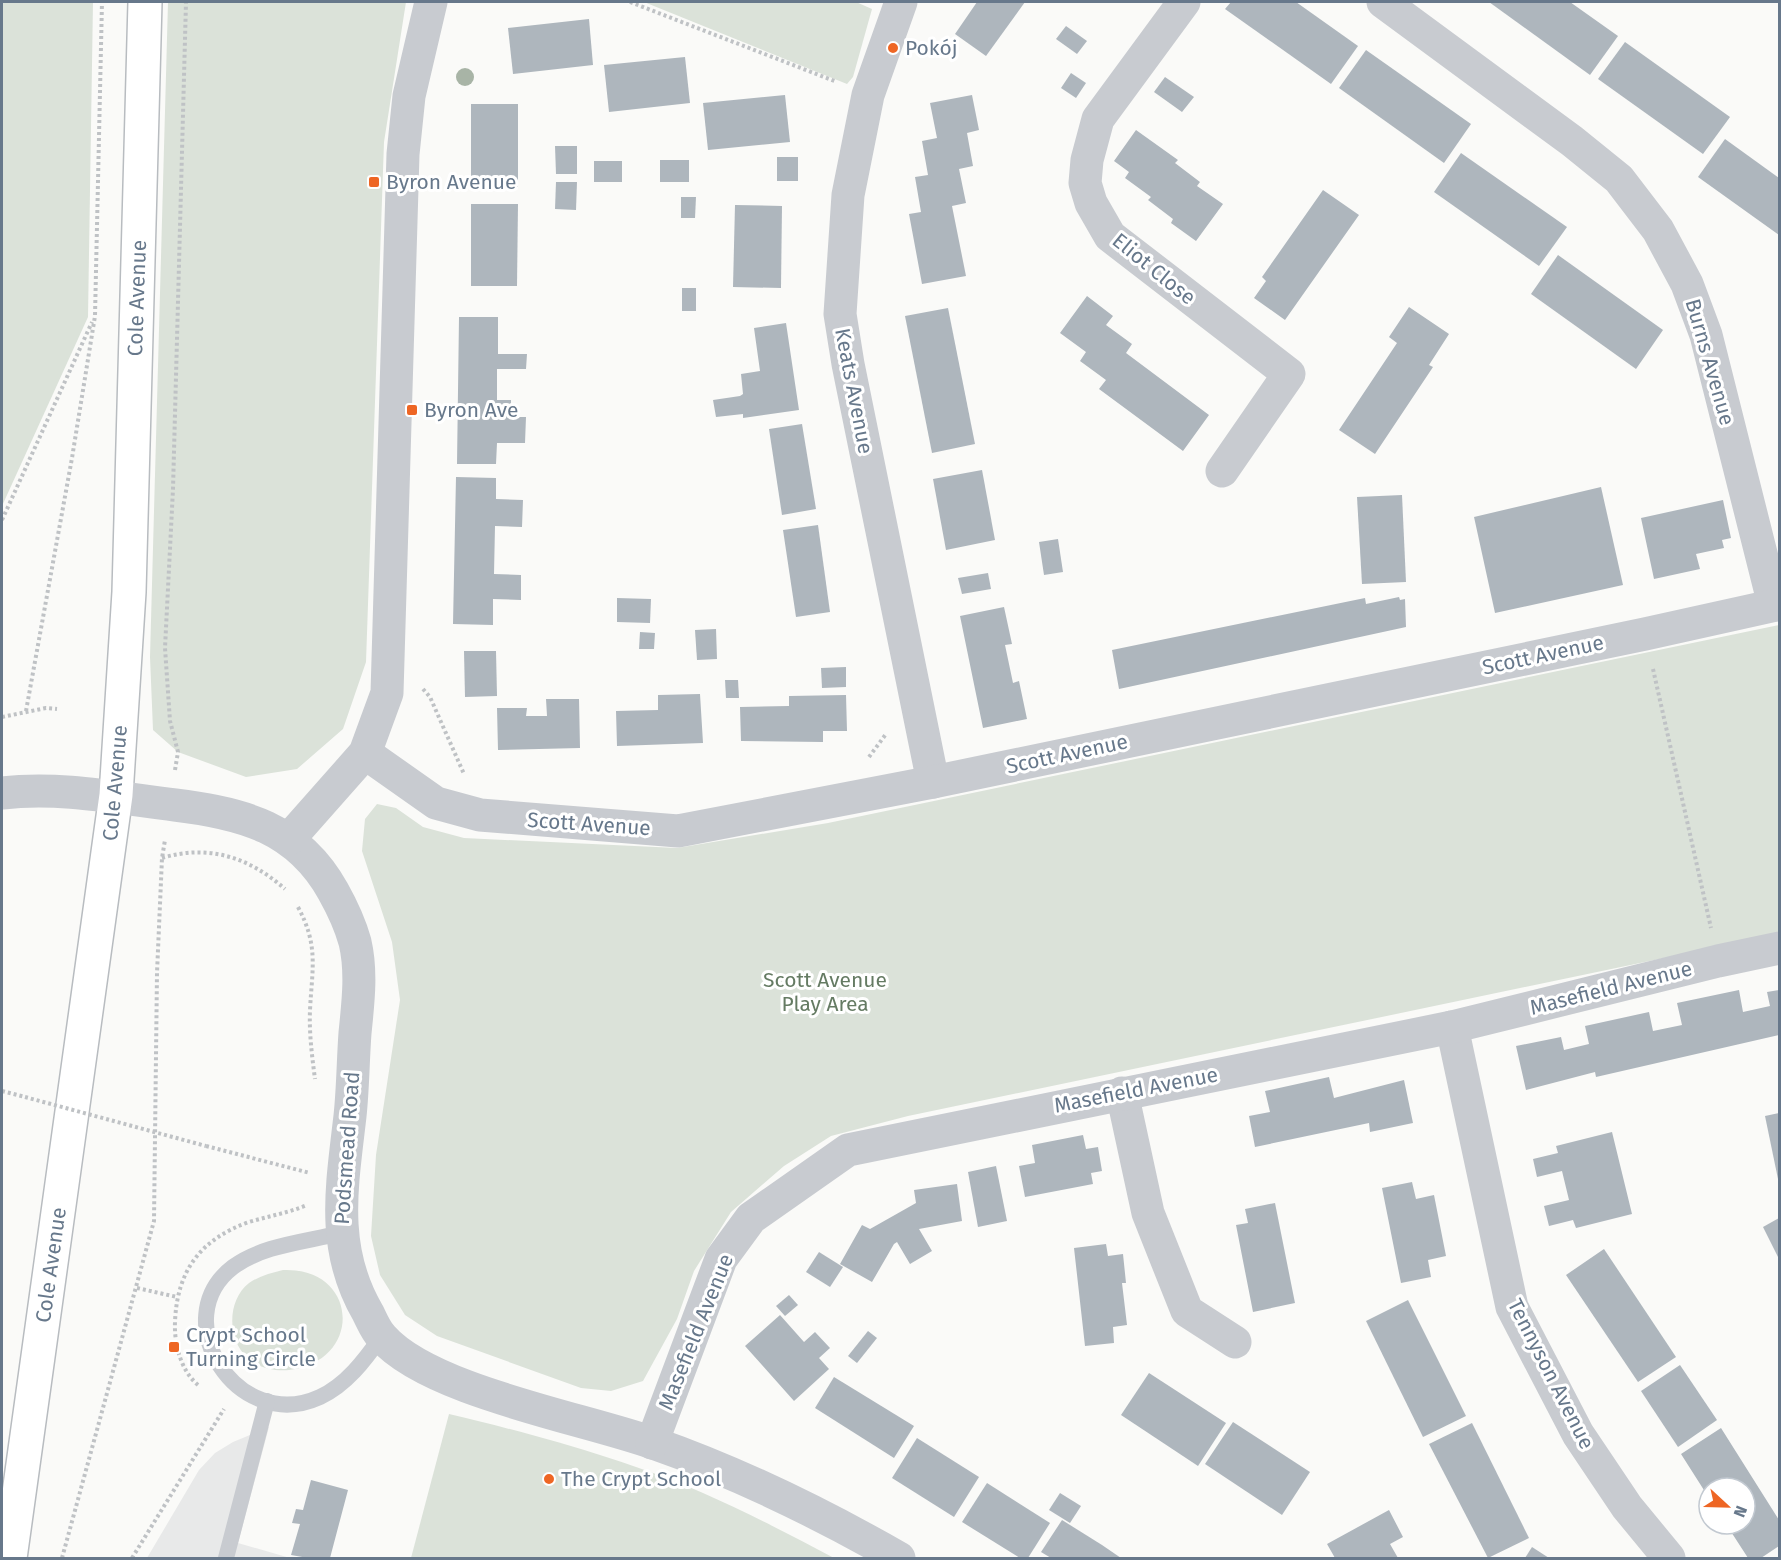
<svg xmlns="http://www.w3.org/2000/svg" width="1781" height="1560" viewBox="0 0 1781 1560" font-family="'Fira Sans',sans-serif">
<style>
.built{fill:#e8e9e9}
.green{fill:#dbe2d9}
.building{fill:#aeb6bd}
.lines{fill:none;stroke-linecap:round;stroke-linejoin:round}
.highway-casing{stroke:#b8bcc0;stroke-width:36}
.path{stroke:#bfc2c5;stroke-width:4;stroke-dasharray:3 3;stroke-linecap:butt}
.lane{stroke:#c8cbd0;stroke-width:16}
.street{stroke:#c8cbd0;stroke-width:33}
.highway{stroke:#fff;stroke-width:33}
.path-bridge{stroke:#bfc2c5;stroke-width:4;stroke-dasharray:3 3;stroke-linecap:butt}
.tree{fill:#a8b4a6}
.poi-dot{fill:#ee6624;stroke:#fff;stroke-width:2}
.labels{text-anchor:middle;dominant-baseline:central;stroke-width:6;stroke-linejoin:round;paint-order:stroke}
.poi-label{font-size:21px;fill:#67788b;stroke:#fff;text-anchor:start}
.street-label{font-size:21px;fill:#67788b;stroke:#fff}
.park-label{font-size:21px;fill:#657b63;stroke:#fff}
</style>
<rect width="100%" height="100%" fill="#fafaf8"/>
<polygon class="built" points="269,1427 238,1543 290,1558 147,1558 199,1470 215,1453 233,1442"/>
<g class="green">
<polygon points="2,2 93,2 88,317 2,506"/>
<polygon points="168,2 406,2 384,142 366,662 343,729 297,769 246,777 178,752 153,730 150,657"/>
<polygon points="644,2 856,2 872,9 853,77 847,84"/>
<polygon points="1779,625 1779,934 908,1116 831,1136 784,1166 731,1212 694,1271 677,1319 643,1381 611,1391 581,1388 437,1336 405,1315 380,1275 371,1236 376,1155 400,1000 392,942 362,851 365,819 377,804 396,808 423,827 464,838 677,848 828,823"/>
<path d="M283,1270C359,1267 364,1361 289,1370C273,1371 258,1368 247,1357C227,1339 227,1300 249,1283C259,1276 271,1273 283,1270Z"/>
<path d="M449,1414C530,1433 627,1460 703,1493C748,1513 791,1535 834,1558H411Z"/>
</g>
<g class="building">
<polygon points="977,2 1025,2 986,56 955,34"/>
<polygon points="1231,2 1296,2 1358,46 1331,84 1225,9"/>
<polygon points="1489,2 1570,2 1618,36 1590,75"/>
<polygon points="589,19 593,65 513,74 508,28"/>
<polygon points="1066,26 1087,41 1077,54 1056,39"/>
<polygon points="1625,42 1730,117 1703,154 1598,79"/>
<polygon points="1366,50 1471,124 1444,163 1339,88"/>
<polygon points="685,57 690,103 609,112 604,65"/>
<polygon points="1071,73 1086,83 1076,98 1061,88"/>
<polygon points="1165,77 1194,97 1182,112 1154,92"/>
<polygon points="785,95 790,142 708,150 703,103"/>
<polygon points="972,95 979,130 967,133 973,166 959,169 966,203 952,206 966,276 922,284 909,214 921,212 915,177 928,175 922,141 937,138 930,103"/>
<rect x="471" y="104" width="47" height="83"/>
<polygon points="1136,130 1178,160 1175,163 1200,182 1197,186 1223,204 1196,241 1171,223 1173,219 1148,200 1151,197 1125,178 1129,172 1114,161"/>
<polygon points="1725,139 1779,178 1779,235 1698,177"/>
<polygon points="555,146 577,146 577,174 556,174"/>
<polygon points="1461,153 1567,227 1539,266 1434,192"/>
<rect x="777" y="157" width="21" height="24"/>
<rect x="660" y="160" width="29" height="22"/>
<rect x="594" y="161" width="28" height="21"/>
<polygon points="556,182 577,182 576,210 555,209"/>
<polygon points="1323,190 1359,215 1285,320 1254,298 1266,281 1262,277"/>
<polygon points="681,197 696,197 695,218 681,218"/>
<polygon points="471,204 518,204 517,286 471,286"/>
<polygon points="735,205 782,206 781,288 733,287"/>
<polygon points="1558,255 1663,330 1636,369 1531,294"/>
<rect x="682" y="288" width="14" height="23"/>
<polygon points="1087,296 1113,316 1106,325 1132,344 1126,353 1209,415 1183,451 1099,389 1106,380 1080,361 1086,352 1060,333"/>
<polygon points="1409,307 1449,334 1429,365 1433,367 1375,454 1339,430 1397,343 1389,337"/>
<polygon points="948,308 975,444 932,453 905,316"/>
<polygon points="459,317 498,317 498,354 527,354 526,369 497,369 497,400 511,400 511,417 526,417 525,443 497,443 496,464 457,464"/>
<polygon points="786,323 799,410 743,418 743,414 716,417 713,400 740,396 743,394 741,374 760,371 754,328"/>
<polygon points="802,424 816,509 782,515 769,429"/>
<polygon points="982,470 995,540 946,550 933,479"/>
<polygon points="456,477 496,478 496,499 523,500 522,527 495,526 494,574 521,575 521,600 493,599 493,625 453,624"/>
<polygon points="1601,487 1623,585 1495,613 1474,517"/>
<polygon points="1402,495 1406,582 1362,584 1357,497"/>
<polygon points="1723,500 1731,538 1722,540 1724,548 1696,554 1700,569 1654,579 1641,518"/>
<polygon points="818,525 830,612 796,617 783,530"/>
<polygon points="1058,539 1063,572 1044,575 1039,542"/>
<polygon points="988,573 991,589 962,594 958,578"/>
<polygon points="1399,597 1400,600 1405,599 1406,627 1119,689 1112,650 1365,598 1366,604"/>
<polygon points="617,598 651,599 650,623 617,622"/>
<polygon points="1004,607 1012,644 1005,645 1013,683 1019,681 1027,719 983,728 960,616"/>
<polygon points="716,629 717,659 697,660 695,630"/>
<polygon points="640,632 655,633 654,649 639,649"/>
<polygon points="464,651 496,651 497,696 465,697"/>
<polygon points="846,667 846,687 822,688 821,668"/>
<polygon points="725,680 738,680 739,698 726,698"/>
<polygon points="700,694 703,743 617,746 616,711 658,710 658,695"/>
<polygon points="846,695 847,731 823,731 823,742 741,741 740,707 789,706 789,696"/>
<polygon points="546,699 579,699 580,748 498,750 497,708 527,708 526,716 547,716"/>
<polygon points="1739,990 1743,1012 1770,1006 1767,992 1779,990 1779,1035 1596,1077 1595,1072 1526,1090 1516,1046 1561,1037 1564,1050 1589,1044 1585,1026 1649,1012 1653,1031 1682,1025 1677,1003"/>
<polygon points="1329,1077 1334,1098 1404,1080 1413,1123 1370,1132 1369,1123 1255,1147 1249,1116 1270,1112 1265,1091"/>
<polygon points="1779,1113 1779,1179 1778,1179 1765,1116"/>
<polygon points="1612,1132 1632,1214 1576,1228 1573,1220 1549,1226 1544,1206 1569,1200 1562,1171 1537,1177 1533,1159 1558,1153 1556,1146"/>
<polygon points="1083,1135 1086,1149 1098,1147 1102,1171 1091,1173 1093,1184 1025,1197 1019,1166 1035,1163 1032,1145"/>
<polygon points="996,1166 1007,1221 978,1227 968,1172"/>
<polygon points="1412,1182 1416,1199 1434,1195 1446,1256 1428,1260 1431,1277 1401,1283 1382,1188"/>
<polygon points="957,1184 962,1221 919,1229 932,1251 910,1264 897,1242 894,1244 872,1282 840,1264 862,1225 870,1229 916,1203 914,1190"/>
<polygon points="1275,1203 1295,1303 1253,1312 1236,1225 1248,1223 1245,1209"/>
<polygon points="1779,1218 1779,1259 1763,1227"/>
<polygon points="1106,1244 1108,1256 1123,1254 1126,1283 1122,1283 1127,1325 1113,1327 1114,1343 1085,1346 1074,1248"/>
<polygon points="1604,1249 1676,1357 1638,1382 1566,1275"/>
<polygon points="819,1252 843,1267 830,1287 806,1272"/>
<polygon points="789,1295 798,1305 785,1316 776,1306"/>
<polygon points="1408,1300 1466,1416 1423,1437 1366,1321"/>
<polygon points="780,1315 804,1342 815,1332 830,1348 819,1358 829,1369 794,1401 745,1346"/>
<polygon points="868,1331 877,1338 857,1363 848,1356"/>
<polygon points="1680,1365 1717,1420 1678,1447 1641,1391"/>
<polygon points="1149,1373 1226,1423 1198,1466 1121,1415"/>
<polygon points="834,1377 914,1426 894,1458 815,1408"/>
<polygon points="1233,1422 1310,1472 1282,1515 1205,1464"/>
<polygon points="1472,1423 1529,1538 1488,1558 1429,1444"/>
<polygon points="1721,1428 1779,1520 1779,1546 1761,1558 1748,1558 1726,1524 1745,1524 1745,1488 1709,1488 1709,1498 1681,1454"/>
<polygon points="917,1438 979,1477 954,1517 892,1478"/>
<polygon points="311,1480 348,1490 330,1558 308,1558 291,1555 300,1524 292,1523 296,1509 303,1510"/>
<polygon points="987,1483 1050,1523 1028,1558 1020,1558 962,1522"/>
<polygon points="1060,1493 1081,1506 1070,1523 1049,1510"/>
<polygon points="1389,1510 1403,1537 1390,1544 1398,1558 1335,1558 1327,1544"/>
<polygon points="1062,1520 1102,1545 1121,1558 1051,1558 1041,1552"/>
<polygon points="1532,1547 1549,1558 1525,1558"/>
</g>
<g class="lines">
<g class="highway-casing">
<polyline id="highway" points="10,1558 116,795 129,592 145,2"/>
</g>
<g class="path">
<polyline points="630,2 837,82"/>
<polyline points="2,520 92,322"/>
<polyline points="1653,669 1711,928"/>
<polyline points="423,689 430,697 464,774"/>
<polyline points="26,711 72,458 95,316 102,2"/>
<polyline points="2,717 46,708 57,709"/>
<polyline points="869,757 886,734"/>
<polyline points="175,770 178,752 170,721 165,648 173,489 186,2"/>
<path d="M162,858C208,844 249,857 285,889"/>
<path d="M298,907C319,946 312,969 310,1010C309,1033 312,1056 315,1079"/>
<polyline points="2,1091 25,1097"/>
<polyline points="206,1146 310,1173"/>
<polyline points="137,1288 177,1297"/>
<path d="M198,1385C181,1371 174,1344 175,1322C177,1270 201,1239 249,1222C269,1216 288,1213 307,1205"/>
<polyline points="62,1558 154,1221 157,973 162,858 165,840"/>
<polyline points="132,1558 224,1409"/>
</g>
<g class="lane">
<path d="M341,1233C305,1242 263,1245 233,1267C165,1319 237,1435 320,1397C346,1385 365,1360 381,1337"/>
<polyline points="226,1558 267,1401"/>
</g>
<g class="street">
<polyline points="901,2 868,95 848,195 840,314 848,364 933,782"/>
<polyline points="1184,2 1098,119 1087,160 1085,183 1091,203 1110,236 1289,374 1222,471"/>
<polyline points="1383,2 1572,141 1619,179 1658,230 1687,284 1706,335 1774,605"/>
<polyline points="365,753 436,803 480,815 678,831 933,782 1645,634 1780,604"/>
<path d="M2,793C59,786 118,798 175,805C243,813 298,828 333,891C342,907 350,924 355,942C362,972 358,1003 355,1033C353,1060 353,1088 350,1116C342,1186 330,1248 368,1313C372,1321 376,1331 382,1337C429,1391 583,1418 653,1443C739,1473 820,1513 899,1558"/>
<polyline points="289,839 365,753 387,693 403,154 409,96 431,2"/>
<polyline points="1452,1027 1512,1307 1578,1434 1627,1507 1669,1558"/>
<polyline points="1122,1093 1148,1213 1187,1311 1235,1342"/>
<polyline points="652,1443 721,1259 751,1218 848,1150 1452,1027 1718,961 1780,948"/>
</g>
<use href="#highway" class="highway"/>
<polyline class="path-bridge" points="25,1097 206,1146"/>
</g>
<circle class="tree" cx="465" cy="77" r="9"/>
<g class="poi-dot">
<circle cx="893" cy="48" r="6"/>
<rect x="368" y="176" width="12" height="12" rx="3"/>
<rect x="406" y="404" width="12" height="12" rx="3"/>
<rect x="168" y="1341" width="12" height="12" rx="3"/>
<circle cx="549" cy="1479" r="6"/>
</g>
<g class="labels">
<g class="poi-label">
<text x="905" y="48">Pokój</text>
<text x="386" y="182">Byron Avenue</text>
<text x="424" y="410">Byron Ave</text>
<text x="186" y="1335">Crypt School<tspan x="186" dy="24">Turning Circle</tspan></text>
<text x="561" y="1479">The Crypt School</text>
</g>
<g class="street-label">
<text transform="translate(1154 269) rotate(39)">Eliot Close</text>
<text transform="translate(137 298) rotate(-88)">Cole Avenue</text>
<text transform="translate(1710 362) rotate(74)">Burns Avenue</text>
<text transform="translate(854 391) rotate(79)">Keats Avenue</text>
<text transform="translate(1543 655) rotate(-12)">Scott Avenue</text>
<text transform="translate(1067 754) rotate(-12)">Scott Avenue</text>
<text transform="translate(115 783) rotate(-85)">Cole Avenue</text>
<text transform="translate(589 824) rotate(4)">Scott Avenue</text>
<text transform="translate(1611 988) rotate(-14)">Masefield Avenue</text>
<text transform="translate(1136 1090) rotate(-11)">Masefield Avenue</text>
<text transform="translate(347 1148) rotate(-86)">Podsmead Road</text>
<text transform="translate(51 1265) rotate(-82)">Cole Avenue</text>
<text transform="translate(696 1332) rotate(-68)">Masefield Avenue</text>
<text transform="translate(1551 1374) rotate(63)">Tennyson Avenue</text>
</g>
<g class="park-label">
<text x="825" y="980">Scott Avenue<tspan x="825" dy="24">Play Area</tspan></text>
</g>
</g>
<rect width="1781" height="1560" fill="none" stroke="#67788b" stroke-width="6"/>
<g transform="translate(1727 1506) rotate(112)"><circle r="28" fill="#ffffff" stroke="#c2c9d1" stroke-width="1.5"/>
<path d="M0-4.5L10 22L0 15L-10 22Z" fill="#ee6624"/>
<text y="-9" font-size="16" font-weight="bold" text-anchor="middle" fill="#67788b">N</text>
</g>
</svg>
